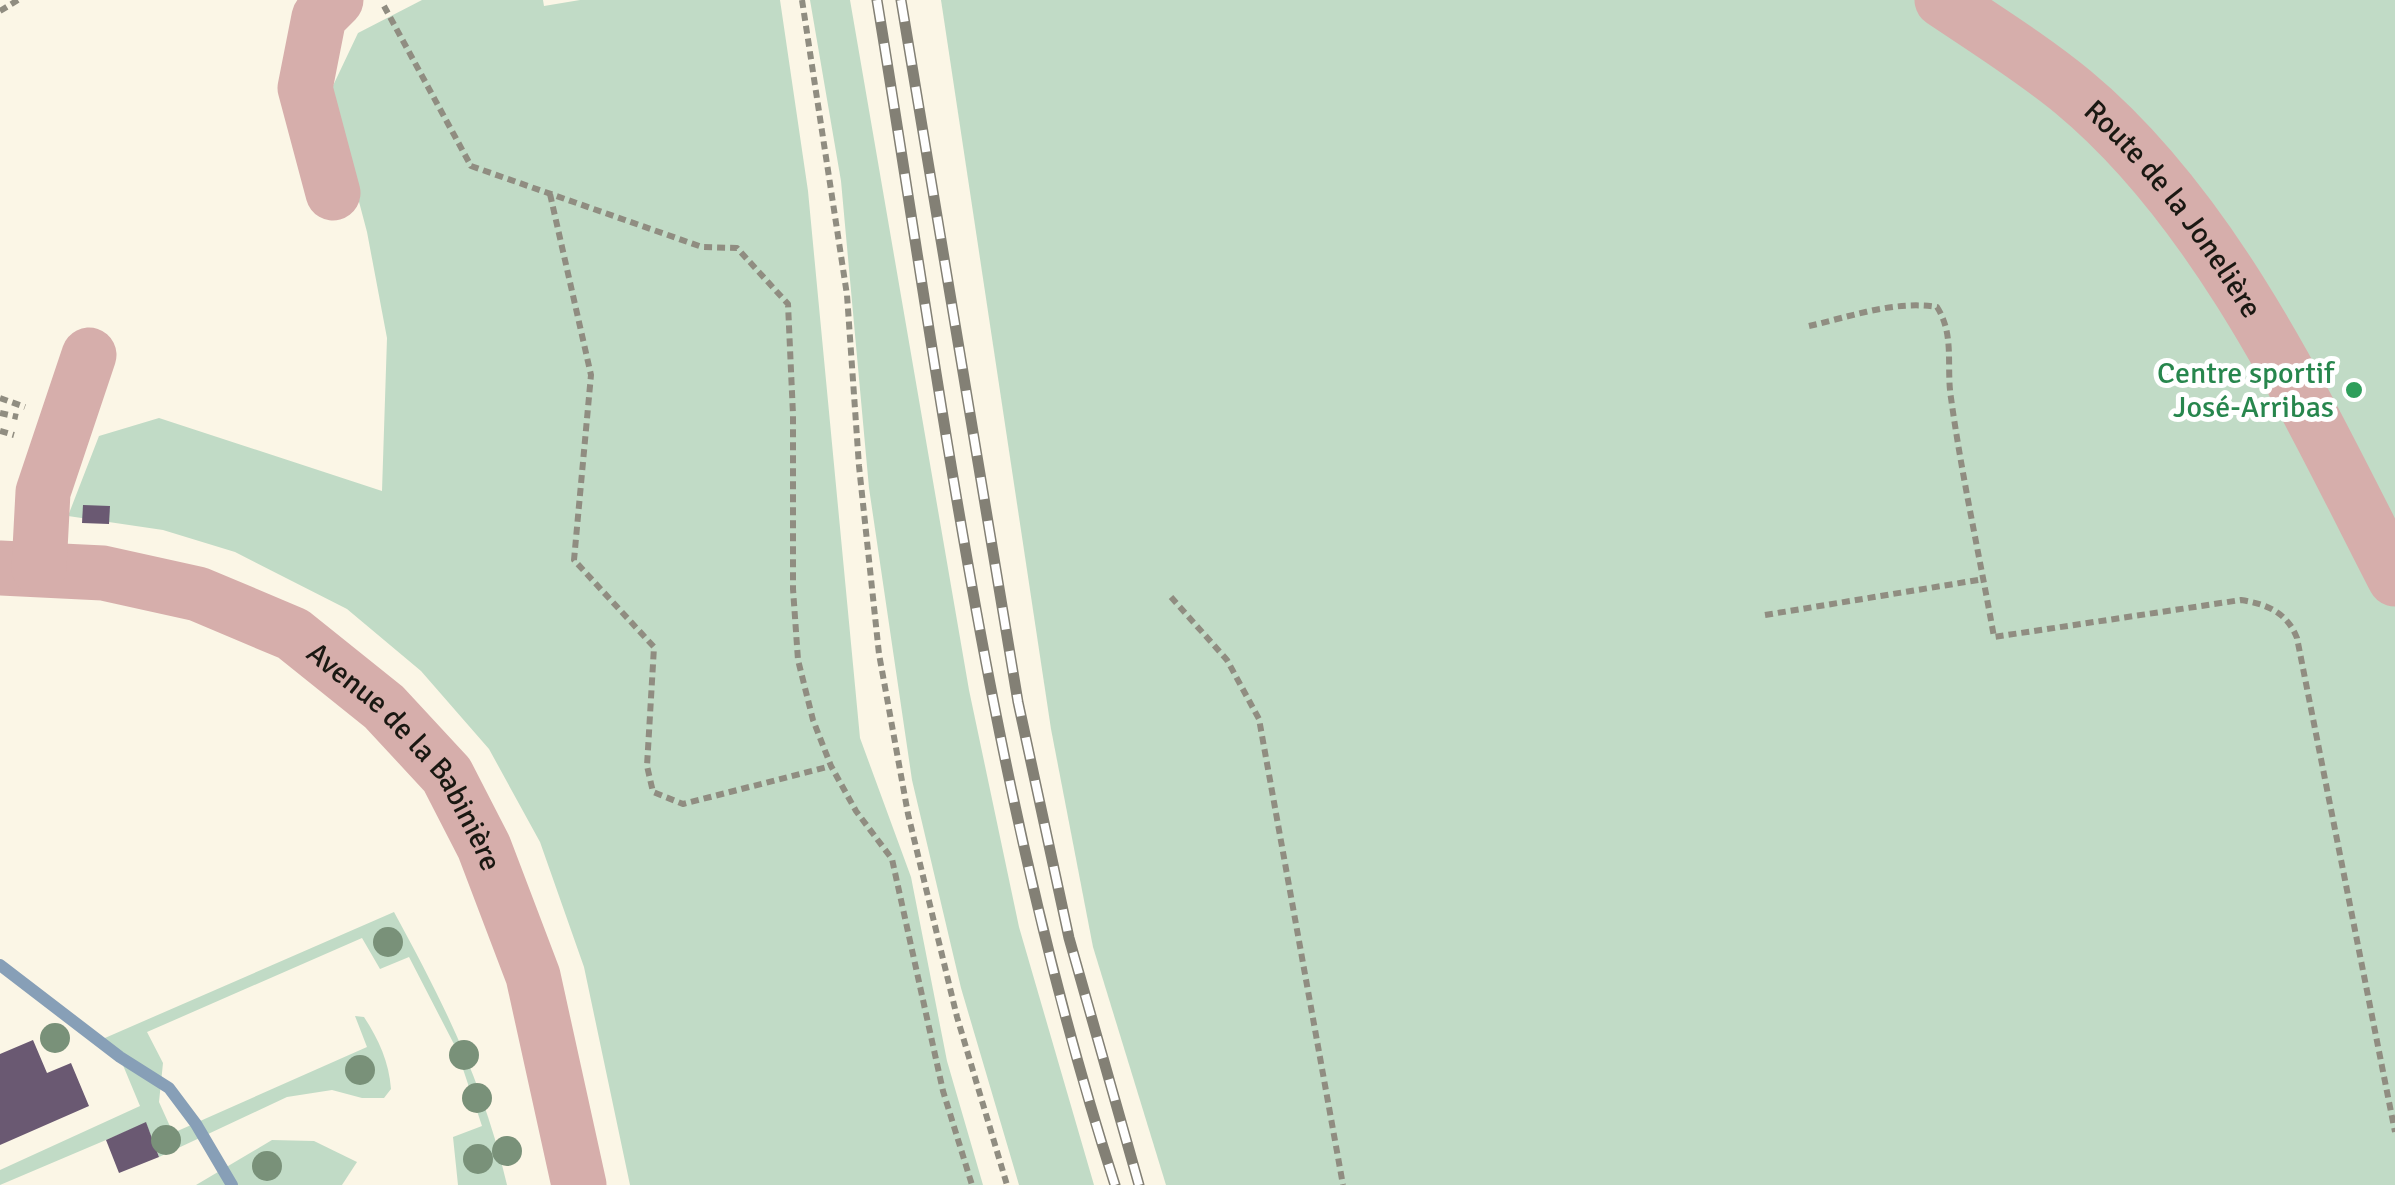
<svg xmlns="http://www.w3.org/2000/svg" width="2395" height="1185" viewBox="0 0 2395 1185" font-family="Signika,sans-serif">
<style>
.green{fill:#c1dbc6}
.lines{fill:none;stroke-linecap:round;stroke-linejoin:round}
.stream{stroke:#879fb7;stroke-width:12}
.building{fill:#6a5972}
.path{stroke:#908d81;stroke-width:6;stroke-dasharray:8 5;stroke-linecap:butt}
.minor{stroke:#d6aeab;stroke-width:55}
.rail-casing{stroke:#838075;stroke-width:11}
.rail{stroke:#fff;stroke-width:8;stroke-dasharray:22;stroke-linecap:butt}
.tree{fill:#799179}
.leisure-dot{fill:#2e9e5b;stroke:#fff;stroke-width:4}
.labels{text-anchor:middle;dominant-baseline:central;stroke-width:10;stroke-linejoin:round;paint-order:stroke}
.street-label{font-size:30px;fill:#1a1812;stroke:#fff}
.leisure-label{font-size:30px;fill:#27864d;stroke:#fff;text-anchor:end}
</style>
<rect width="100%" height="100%" fill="#fbf6e6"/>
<g class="green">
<polygon points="422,0 543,0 544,6 580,0 780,0 808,191 860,738 911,877 947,1061 983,1185 630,1185 584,967 540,842 489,749 421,671 347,609 235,552 163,530 68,516 99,436 159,418 382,491 387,338 367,232 330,92 358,33"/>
<polygon points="810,0 850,0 969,690 1019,927 1094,1185 1019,1185 961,988 912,780 869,488 841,181"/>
<polygon points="941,0 2395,0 2395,1185 1166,1185 1093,947 1051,729"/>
<path d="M394,912C444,1004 483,1081 507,1185H458L453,1137L482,1126L456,1048L409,957L380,969L362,938L147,1032L163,1063L159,1102L173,1133L367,1047L355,1016L364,1017C379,1040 389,1062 391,1089L384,1098H362L332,1090L287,1097L159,1157L146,1123L0,1185V1170L140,1106L120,1058L98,1041Z"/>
<polygon points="272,1140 314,1141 357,1162 342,1185 196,1185"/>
</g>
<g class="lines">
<polyline class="stream" points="0,965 120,1057 169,1088 196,1124 232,1185"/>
</g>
<g class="building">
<polygon points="83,505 110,506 109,524 82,523"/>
<polygon points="33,1040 47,1073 71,1063 89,1106 0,1145 0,1054"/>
<polygon points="146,1122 159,1157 119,1173 106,1140"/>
</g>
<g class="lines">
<g class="path">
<polyline points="802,0 847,295 859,466 879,654 908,814 957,1017 1007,1185"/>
<polyline points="384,6 471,166 702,247 737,248 788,304 793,415 793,589 798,660 813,720 831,766 856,811 892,859 943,1091 972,1185"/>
<polyline points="0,11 18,0"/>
<polyline points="550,194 591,375 574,560 654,647 647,766 653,792 683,804 831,766"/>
<path d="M1809,326C1849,317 1895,300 1937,307C1955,335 1946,367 1951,398C1962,478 1980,558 1994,637L2241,600C2266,604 2287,612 2297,638L2395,1132"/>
<polyline points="0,398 25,407"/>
<polyline points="0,413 18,417"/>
<polyline points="0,431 14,435"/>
<polyline points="1171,597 1227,660 1259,719 1343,1185"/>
<polyline points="1765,615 1984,579"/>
</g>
<g class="minor">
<path id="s1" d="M1942,0C1985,29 2033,59 2073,92C2219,213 2310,414 2395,579"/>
<polyline points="333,193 305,88 319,17 336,0"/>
<path id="s2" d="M0,568L103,573L198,594L293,634L384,707L447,775L484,847L533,976L579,1185"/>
<polyline points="39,568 43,492 89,355"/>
</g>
<g class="rail-casing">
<g id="rail">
<path d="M877,0C942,397 991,801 1115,1185"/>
<polyline points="901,0 1018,702 1069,938 1139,1185"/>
</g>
</g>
<use href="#rail" class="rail"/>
</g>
<g class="tree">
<circle cx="388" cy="942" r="15"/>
<circle cx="55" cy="1038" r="15"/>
<circle cx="464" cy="1055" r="15"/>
<circle cx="360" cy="1070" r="15"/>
<circle cx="477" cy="1098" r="15"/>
<circle cx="166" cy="1140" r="15"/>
<circle cx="507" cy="1151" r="15"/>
<circle cx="478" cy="1159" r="15"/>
<circle cx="267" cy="1166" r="15"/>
</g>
<circle class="leisure-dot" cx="2354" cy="390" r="10"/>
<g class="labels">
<g class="street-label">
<text stroke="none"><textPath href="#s1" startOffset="315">Route de la Jonelière</textPath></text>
<text stroke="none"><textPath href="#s2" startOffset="472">Avenue de la Babinière</textPath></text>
</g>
<g class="leisure-label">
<text x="2334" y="373">Centre sportif<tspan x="2334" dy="34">José-Arribas</tspan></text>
</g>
</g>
</svg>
